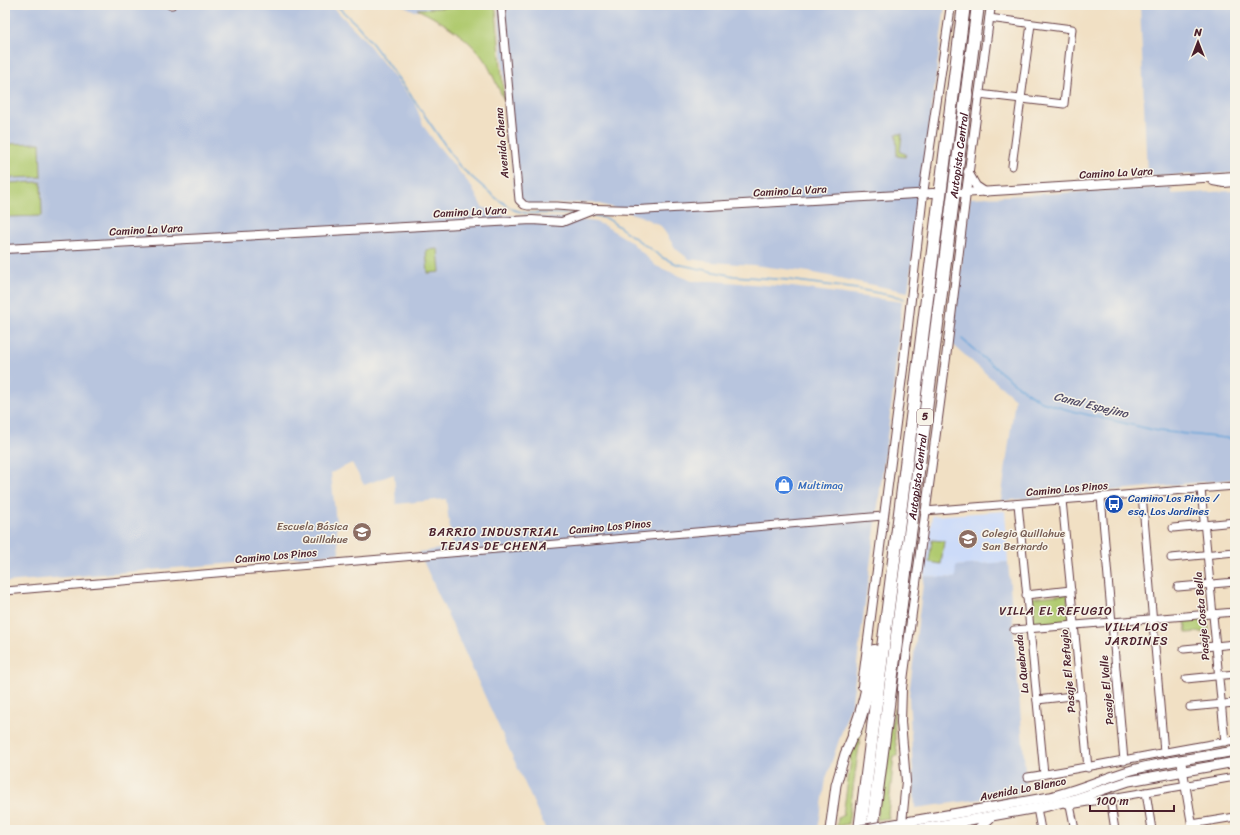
<svg xmlns="http://www.w3.org/2000/svg" width="1240" height="835" viewBox="0 0 1240 835" font-family="Sriracha,sans-serif">
<style>
.built{fill:#ccdbf9}
.industrial{fill:#b8c5de}
.green{fill:#b0ca70;stroke:#7d744e}
.lines{fill:none;stroke-linecap:round;stroke-linejoin:round}
.stream{stroke:#67a5d9;stroke-width:1.5}
.minor-casing{stroke:#633c42;stroke-width:9}
.tertiary-casing{stroke:#633c42;stroke-width:10}
.secondary-casing{stroke:#633c42;stroke-width:11}
.motorway-casing{stroke:#633c42;stroke-width:14}
.minor{stroke:#fff;stroke-width:7}
.tertiary{stroke:#fff;stroke-width:8}
.secondary{stroke:#fff;stroke-width:9}
.motorway{stroke:#fff;stroke-width:12}
.secondary-bridge-casing{stroke:#633c42;stroke-width:11;stroke-linecap:butt}
.secondary-bridge{stroke:#fff;stroke-width:9}
.labels{text-anchor:middle;dominant-baseline:central;stroke-width:3;stroke-linejoin:round;paint-order:stroke}
.shield{fill:#f7f3e8;stroke:#7e5f64;stroke-width:1}
.shield-label{font-size:10px;font-weight:bold;fill:#4a1f2b}
.street-label{font-size:11px;fill:#4a1f2b;stroke:#f7f3e8}
.shop-label{font-size:11px;fill:#366cbe;stroke:#f7f3e8;text-anchor:start}
.transit-label{font-size:11px;fill:#164399;stroke:#f7f3e8;text-anchor:start}
.education-label{font-size:11px;fill:#785e54;stroke:#f7f3e8;text-anchor:end}
.water-label{font-size:12px;font-style:italic;fill:#544e68;stroke:#f7f3e8}
.neighbourhood-label{font-size:12px;letter-spacing:1px;fill:#4a1f2b;stroke:#f7f3e8}
</style>
<rect width="100%" height="100%" fill="#f7f3e8"/>
<filter id="ink" filterUnits="userSpaceOnUse"><feTurbulence type="fractalNoise" baseFrequency=".025" numOctaves="2"/><feDisplacementMap in="SourceGraphic" scale="8" xChannelSelector="R" yChannelSelector="G"/><feConvolveMatrix kernelMatrix="1 2 1 2 8 2 1 2 1" color-interpolation-filters="sRGB"/></filter>
<filter id="wash" filterUnits="userSpaceOnUse"><feTurbulence type="fractalNoise" baseFrequency=".012" numOctaves="4" result="noise"/><feDisplacementMap in="SourceGraphic" scale="16" xChannelSelector="R" yChannelSelector="G"/><feGaussianBlur stdDeviation="0.9" result="paint"/><feColorMatrix in="noise" values="0 0 0 0 0 0 0 0 0 0 0 0 0 0 0 0 0 1.4 0 .05"/><feComposite in="paint" operator="in"/></filter>
<g filter="url(#wash)">
<rect width="100%" height="100%" fill="#f1e0c4"/>
<polygon class="built" points="1005,511 1008,562 956,566 956,578 924,576 932,516"/>
<g class="industrial">
<polygon points="5,5 331,5 364,39 414,102 424,127 438,146 471,186 482,207 505,215 563,218 595,222 605,226 630,241 656,266 692,281 713,281 792,287 902,302 892,400 852,701 826,779 818,830 546,830 419,552 452,547 446,499 396,504 394,474 364,485 352,463 331,473 339,553 235,563 5,582"/>
<polygon points="401,5 945,5 908,292 809,272 753,265 712,262 689,259 676,249 661,226 640,216 593,202 521,206 515,200 498,6 415,11"/>
<polygon points="1140,5 1235,5 1235,173 1147,176"/>
<polygon points="1171,187 1171,194 1235,191 1235,479 1001,501 1015,399 951,343 970,198"/>
<polygon points="1008,562 1027,793 915,808 909,695 924,576 955,578 956,566"/>
</g>
<g class="green">
<path d="M492,5L496,10L504,100C498,88 493,75 487,64C471,38 443,22 417,9Z"/>
<polygon points="896,134 902,134 900,152 906,154 905,157 897,156"/>
<polygon points="40,143 41,177 5,178 5,144"/>
<polygon points="41,182 42,216 6,217 5,183"/>
<polygon points="438,249 440,272 428,273 426,250"/>
<polygon points="932,540 944,541 941,564 929,562"/>
<polygon points="1067,594 1070,623 1032,626 1029,598"/>
<polygon points="1208,617 1210,641 1205,642 1204,632 1186,633 1185,619"/>
<polygon points="894,708 895,739 898,756 894,756 888,814 889,818 876,820"/>
<polygon points="862,725 848,824 837,826 838,818 843,815 851,759 849,756"/>
</g>
<g class="lines">
<g class="stream">
<polyline points="336,5 358,26 368,38 412,97 460,167 496,198 514,210 526,213 572,214"/>
<polyline points="590,215 597,216 608,219 663,258 677,264 734,276 789,280 857,289 899,297 904,299"/>
<polyline points="962,339 981,356 1019,387 1042,402 1072,411 1158,431 1235,439"/>
</g>
</g>
</g>
<g filter="url(#ink)">
<g class="lines">
<g class="minor-casing">
<g id="minor">
<polyline points="170,5 172,5"/>
<polyline points="501,5 519,200 524,205 528,206 557,206 595,209"/>
<polyline points="979,94 1064,104 1072,29 989,18"/>
<polyline points="1012,166 1031,24"/>
<polyline points="1201,489 1225,742"/>
<polyline points="1142,494 1164,752"/>
<polyline points="1101,497 1124,761"/>
<polyline points="1062,500 1088,768"/>
<polyline points="1018,504 1044,774"/>
<polyline points="925,511 1235,486"/>
<polyline points="1173,528 1235,522"/>
<polyline points="1171,558 1235,552"/>
<polyline points="1178,587 1235,582"/>
<polyline points="5,591 883,516"/>
<polyline points="1026,595 1071,590"/>
<polyline points="1014,630 1235,612"/>
<polyline points="1184,649 1235,644"/>
<polyline points="1186,679 1235,674"/>
<polyline points="1037,700 1081,695"/>
<polyline points="1190,707 1235,703"/>
<path d="M1028,777C1097,766 1166,751 1235,740"/>
<polyline points="1146,792 1152,830"/>
<polyline points="1110,798 1115,830"/>
<polyline points="1064,803 1070,805 1235,777"/>
<polyline points="1070,805 1075,830"/>
<polyline points="1037,808 1041,830"/>
<polyline points="961,822 965,830"/>
<polyline points="1192,824 1235,817"/>
</g>
</g>
<g class="tertiary-casing">
<g id="tertiary">
<polyline points="968,172 976,186 985,192"/>
<polyline points="1213,181 1224,183 1235,182"/>
<polyline points="961,193 1235,176"/>
<polyline points="5,249 532,220 562,222 595,209 638,210 933,193"/>
<polyline points="862,686 903,369 923,194 951,5"/>
<polyline points="1181,760 1193,830"/>
<polyline points="902,823 906,781 901,722 902,688 946,358 966,193 991,5"/>
</g>
</g>
<g class="secondary-casing">
<g id="secondary">
<path d="M889,825L1050,797C1079,790 1104,778 1132,770C1166,761 1201,757 1235,751"/>
<polyline points="830,830 836,785 845,754 854,733"/>
<polyline points="914,830 1048,806 1075,799 1129,781 1235,762"/>
<polyline points="977,830 990,818"/>
</g>
</g>
<g class="motorway-casing">
<g id="motorway">
<path d="M854,733C865,707 870,680 874,651"/>
<polyline points="860,830 964,5"/>
<path id="s1" d="M872,830L978,5"/>
</g>
</g>
<use href="#minor" class="minor"/>
<use href="#tertiary" class="tertiary"/>
<use href="#secondary" class="secondary"/>
<use href="#motorway" class="motorway"/>
<g class="secondary-bridge-casing">
<polyline id="secondary-bridge" points="861,830 889,825"/>
</g>
<use href="#secondary-bridge" class="secondary-bridge"/>
</g>
</g>
<defs>
<g id="shop-disc" transform="scale(1)"><circle r="9.5" fill="#3f7fe0" stroke="#f7f3e8"/><path d="M-5-2.5h2.3a2.7 3.5 0 0 1 5.4 0H5L5.5 6h-11ZM-1.5-2.5h3a1.5 2.3 0 0 0-3 0Z" fill="#fff"/></g>
<g id="bus-disc" transform="scale(1)"><circle r="9.5" fill="#1a4fb4" stroke="#f7f3e8"/><path d="M-5-6H5V4H4V6H2V4H-2V6H-4V4H-5ZM-3.5-4V0h7V-4ZM-3.5 1.2v1.5H-2V1.2ZM2 1.2v1.5H3.5V1.2Z" fill="#fff"/></g>
<g id="school-disc" transform="scale(1)"><circle r="9.5" fill="#8d6e63" stroke="#f7f3e8"/><path d="M0-5L7-2L0 1L-7-2ZM-4 1L0 2.5L4 1V4Q0 6-4 4Z" fill="#fff"/></g>
</defs>
<g fill-rule="evenodd">
<use href="#shop-disc" x="784" y="485"/>
<use href="#bus-disc" x="1114" y="504"/>
<use href="#school-disc" x="362" y="532"/>
<use href="#school-disc" x="968" y="539"/>
</g>
<g class="labels">
<rect class="shield" x="917" y="409" width="16" height="16" rx="3"/>
<g class="shield-label">
<text x="925" y="417">5</text>
</g>
<g class="street-label">
<text transform="translate(502 143) rotate(-95)">Avenida Chena</text>
<text stroke="none"><textPath href="#s1" startOffset="680">Autopista Central</textPath></text>
<text transform="translate(1116 173) rotate(-3)">Camino La Vara</text>
<text transform="translate(790 191) rotate(-3)">Camino La Vara</text>
<text transform="translate(470 212) rotate(-3)">Camino La Vara</text>
<text transform="translate(146 230) rotate(-3)">Camino La Vara</text>
<text stroke="none"><textPath href="#s1" startOffset="356">Autopista Central</textPath></text>
<text transform="translate(1067 489) rotate(-5)">Camino Los Pinos</text>
<text transform="translate(610 527) rotate(-5)">Camino Los Pinos</text>
<text transform="translate(276 556) rotate(-5)">Camino Los Pinos</text>
<text transform="translate(1202 616) rotate(-95)">Pasaje Costa Bella</text>
<text transform="translate(1022 664) rotate(-96)">La Quebrada</text>
<text transform="translate(1068 671) rotate(-95)">Pasaje El Refugio</text>
<text transform="translate(1107 690) rotate(-95)">Pasaje El Valle</text>
<text transform="translate(1023 789) rotate(-11)">Avenida Lo Blanco</text>
</g>
<g class="shop-label">
<text x="798" y="485">Multimaq</text>
</g>
<g class="transit-label">
<text x="1128" y="498">Camino Los Pinos /<tspan x="1128" dy="13">esq. Los Jardines</tspan></text>
</g>
<g class="education-label">
<text x="348" y="526">Escuela Básica<tspan x="348" dy="13">Quillahue</tspan></text>
<text x="982" y="533" text-anchor="start">Colegio Quillahue<tspan x="982" dy="13">San Bernardo</tspan></text>
</g>
<g class="water-label">
<text transform="translate(1091 405) rotate(14)">Canal Espejino</text>
</g>
<g class="neighbourhood-label">
<text x="494" y="532">BARRIO INDUSTRIAL<tspan x="494" dy="14">TEJAS DE CHENA</tspan></text>
<text x="1056" y="611">VILLA EL REFUGIO</text>
<text x="1137" y="627">VILLA LOS<tspan x="1137" dy="14">JARDINES</tspan></text>
</g>
</g>
<rect width="1240" height="835" fill="none" stroke="#f7f3e8" stroke-width="20"/>
<g transform="translate(1198 42)" stroke="#f7f3e8" stroke-width="3" paint-order="stroke">
<path d="M0-3L7 15L0 10L-7 15Z" fill="#4a1f2b"/>
<text y="-6" font-size="11" font-weight="bold" text-anchor="middle" fill="#4a1f2b">N</text>
</g>
<path d="M1090 805v6h84v-6" fill="none" stroke="#4a1f2b" stroke-width="2"/>
<text x="1096" y="805" font-size="12" fill="#4a1f2b" stroke="#f7f3e8" stroke-width="3" paint-order="stroke">100 m</text>
</svg>
